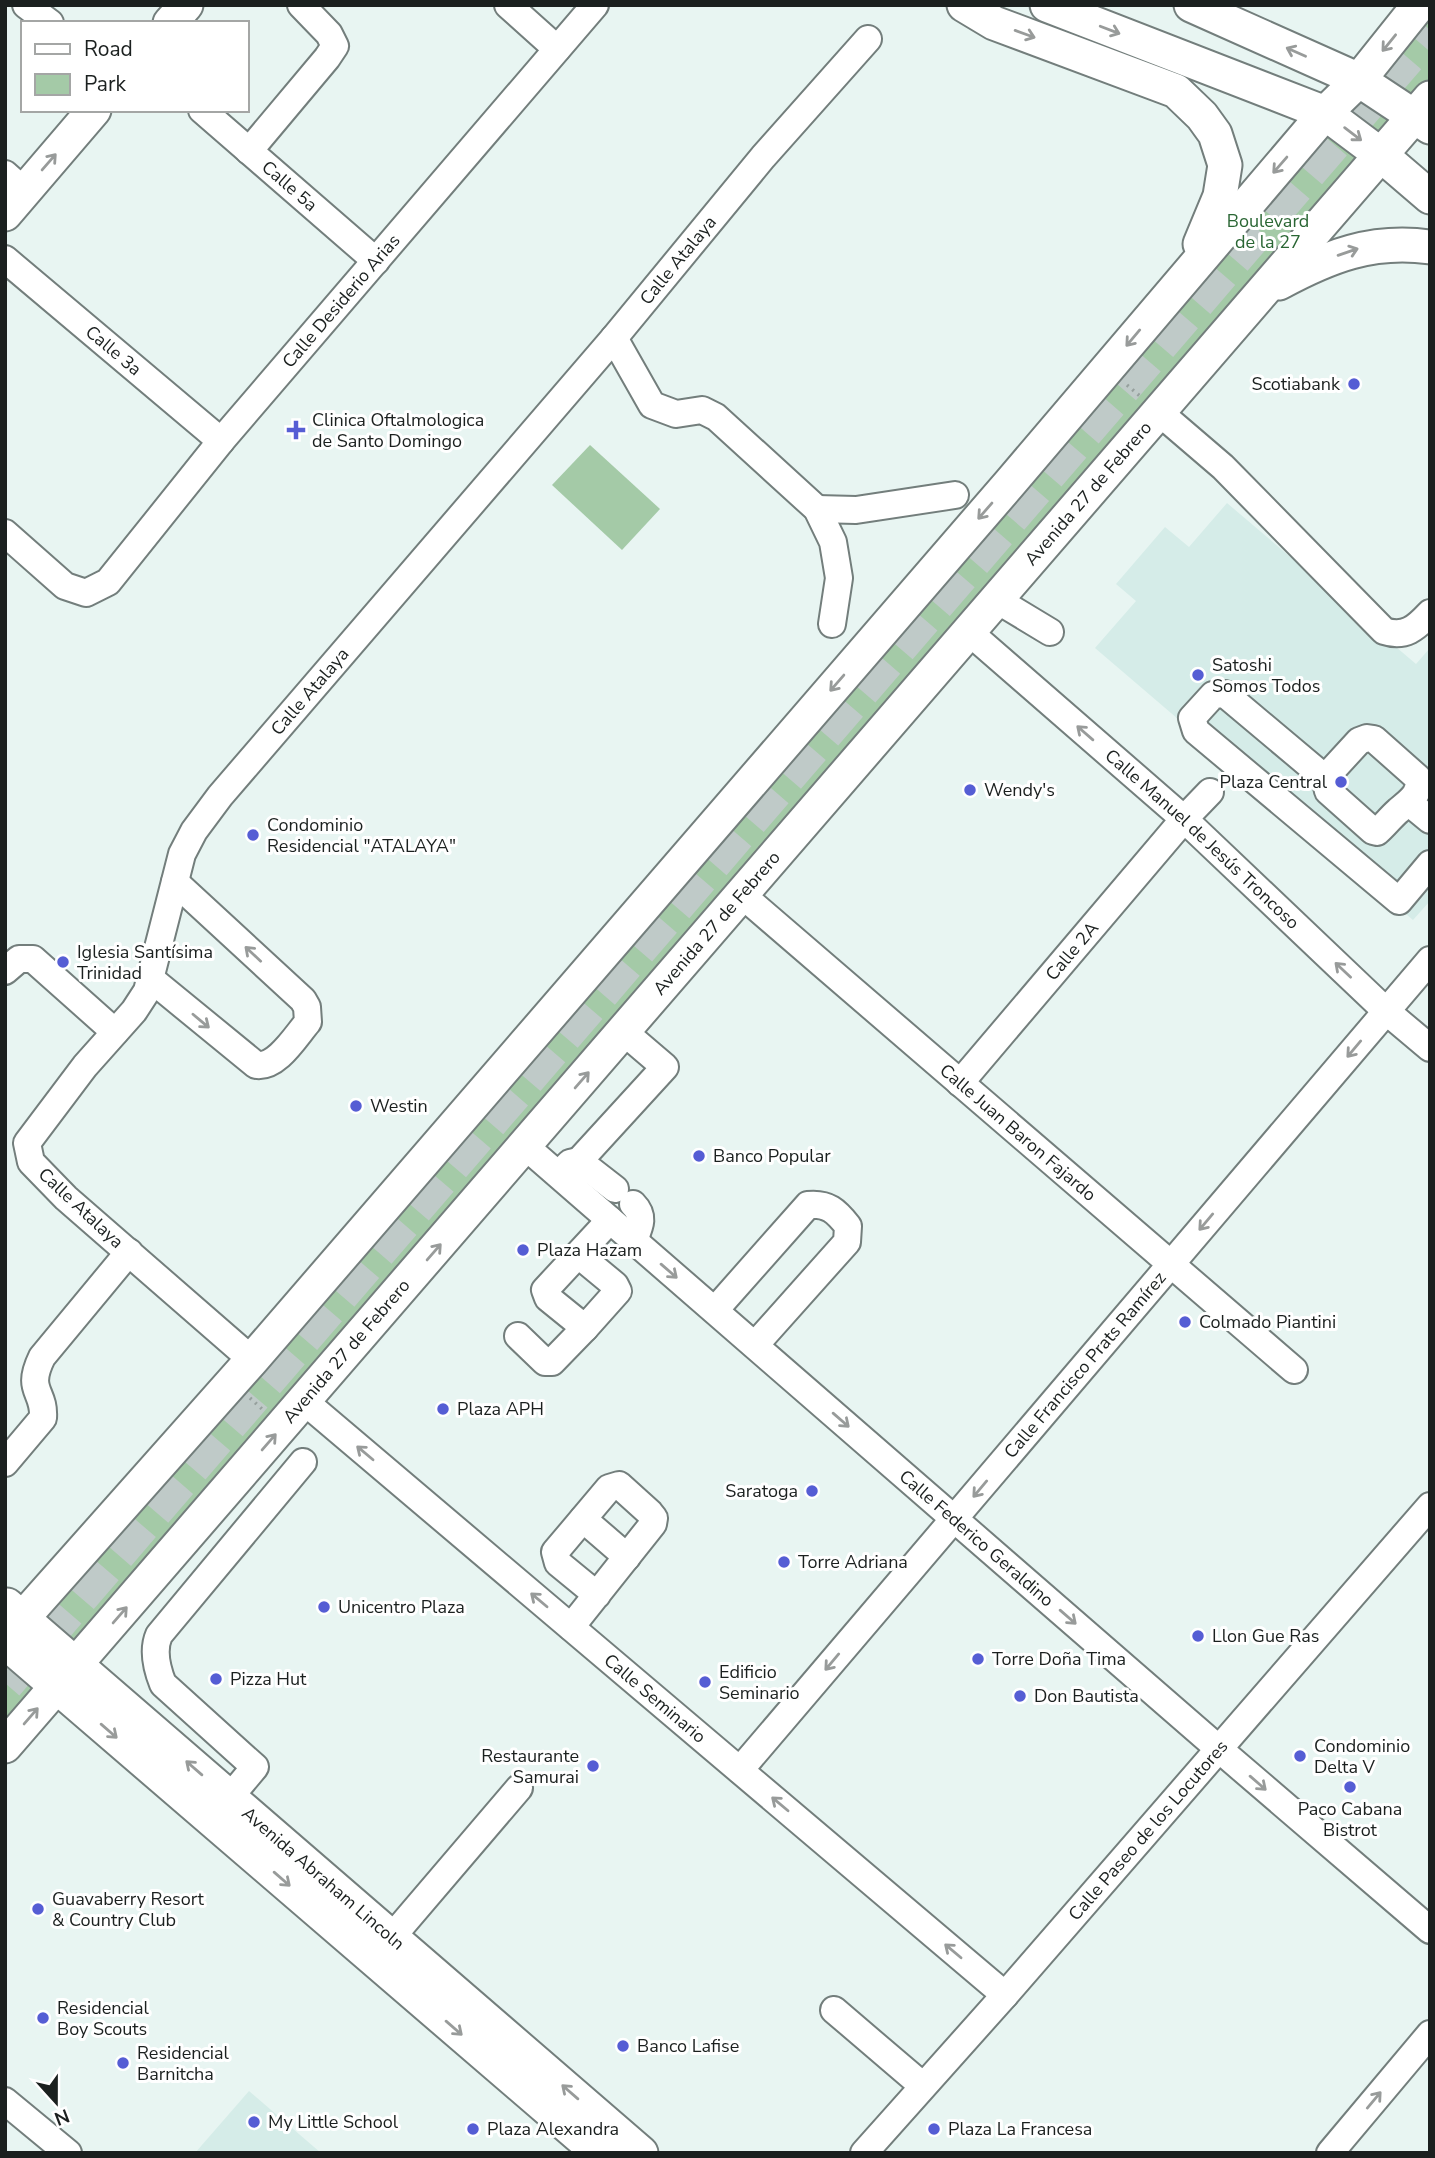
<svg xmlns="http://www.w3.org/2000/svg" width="1435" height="2158" viewBox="0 0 1435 2158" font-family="'Nunito Sans',sans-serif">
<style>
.built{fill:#d5ece8}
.green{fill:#a4caa7}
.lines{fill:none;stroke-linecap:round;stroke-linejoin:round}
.highway-tunnel{stroke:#bfcac8;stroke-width:38;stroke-dasharray:38 19;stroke-linecap:butt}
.minor-casing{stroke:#737e7c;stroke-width:30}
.major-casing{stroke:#737e7c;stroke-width:37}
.path{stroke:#96a09d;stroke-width:3.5;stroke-dasharray:2 5;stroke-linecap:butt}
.minor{stroke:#fff;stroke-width:26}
.major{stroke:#fff;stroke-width:33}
.oneway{stroke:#989b9a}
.poi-dot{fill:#555dd4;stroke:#fff;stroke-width:2.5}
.labels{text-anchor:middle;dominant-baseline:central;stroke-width:6;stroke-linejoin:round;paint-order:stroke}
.street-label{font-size:18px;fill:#1b201f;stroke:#fff}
.park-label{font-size:18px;fill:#2a6634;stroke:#fff}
.poi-label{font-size:18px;fill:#1b201f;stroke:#fff;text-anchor:start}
</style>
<rect width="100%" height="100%" fill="#e8f5f2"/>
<g class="built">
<polygon points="1227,503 1416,664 1430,648 1430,901 1413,920 1095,648 1136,601 1116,584 1165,527 1189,547"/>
<polygon points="249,2091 321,2153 195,2153"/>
</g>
<g class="green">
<polygon points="1430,5 1430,89 5,1735 5,1654"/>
<polygon points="590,445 660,509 622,550 552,485"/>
</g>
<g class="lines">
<polyline class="highway-tunnel" points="5,1683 1430,30"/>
<g class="minor-casing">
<g id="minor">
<polyline points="26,5 50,23"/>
<polyline points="508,5 557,49"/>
<path id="s1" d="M202,110L376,261"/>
<polyline points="249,151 327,58 335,46 329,34 301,5"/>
<polyline points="5,174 24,191"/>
<path id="s2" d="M5,259L221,441"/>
<polyline points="614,338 652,405 676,414 702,410 716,417 817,509 833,542 839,578 832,624"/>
<path d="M1160,413L1223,467L1384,631C1405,638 1416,628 1430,613"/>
<polyline points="817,509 856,510 955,495"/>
<path id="s3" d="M5,533L65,586L86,593L108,582L221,441L595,5"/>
<polyline points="997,600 1050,632"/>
<path id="s4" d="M969,632L1184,819L1386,1011L1430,1048"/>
<path d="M1367,738L1374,739L1418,778C1422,794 1408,802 1398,811C1391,817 1385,825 1377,832L1373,831L1328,791L1325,778L1359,741Z"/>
<polyline points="1325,778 1225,694 1213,695 1192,718 1196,731 1399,901 1430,864"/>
<polyline points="1406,805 1413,806 1430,820"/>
<path id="s5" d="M742,895L1294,1370"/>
<polyline points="5,971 19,959 33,959 115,1032"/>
<path d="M151,979L256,1065C277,1068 295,1037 308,1022L307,1007L303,1000L175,882"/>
<path id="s6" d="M960,1083L1184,819L1210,792"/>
<path id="s7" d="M525,1146L1219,1749L1430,1930"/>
<polyline points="579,1161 665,1067 624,1032"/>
<polyline points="566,1167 570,1163 579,1161 615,1189"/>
<path d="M633,1204C645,1216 640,1226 634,1240"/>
<polyline points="586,1261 615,1285 618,1291 585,1328 548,1298 545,1290 610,1220"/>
<path d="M715,1310L808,1205C828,1203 836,1211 848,1226L847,1242L755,1345"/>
<polyline points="518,1336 545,1362 552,1362 585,1328"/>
<path id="s8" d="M252,1360L66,1198L31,1162L27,1143L85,1066L134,1011L147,991L182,854L194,831L220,796L614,338L763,157L868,39"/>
<path id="s9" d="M304,1401L1005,1995"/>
<path d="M5,1463L43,1418C45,1390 25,1392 42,1357L129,1252"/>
<polyline points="583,1519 627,1557"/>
<polyline points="571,1627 653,1524 654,1518 650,1513 619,1485 609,1488 555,1552 558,1563 597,1595"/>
<path id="s10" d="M740,1770L1430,960"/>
<path d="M229,1798L255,1767L163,1684C157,1669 152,1651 159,1635L303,1462"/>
<polyline points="391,1938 519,1788"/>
<polyline points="834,2010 923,2086"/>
<polyline points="5,2101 68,2153"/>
<path id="s11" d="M864,2153L1005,1995L1430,1506"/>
<polyline points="1330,2153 1430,2034"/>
</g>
</g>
<g class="major-casing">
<g id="major">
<polyline points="964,5 994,23 1176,91 1202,116 1215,134 1225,165 1220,196 1200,244"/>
<polyline points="1047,5 1325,113 1381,155 1430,197"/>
<polyline points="1191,5 1359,80 1430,127"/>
<polyline points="170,23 186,5"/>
<polyline points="5,214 94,110"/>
<path d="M1279,283C1329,256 1372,239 1430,247"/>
<path id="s12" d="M7,1605L641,2153"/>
<polyline points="5,1638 252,1360 1010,483 1325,113 1359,80 1419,5"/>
<polyline points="5,1642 599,2153"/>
<path id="s13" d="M5,1746L1430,98"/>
</g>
</g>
<g class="path">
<polyline points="1127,385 1140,396"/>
<polyline points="250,1398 262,1409"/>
</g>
<use href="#minor" class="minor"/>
<use href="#major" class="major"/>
</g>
<defs><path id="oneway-shaft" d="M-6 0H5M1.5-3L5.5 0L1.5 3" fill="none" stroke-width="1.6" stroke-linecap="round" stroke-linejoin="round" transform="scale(1.75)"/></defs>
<g class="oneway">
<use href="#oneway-shaft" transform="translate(1110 30) rotate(21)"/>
<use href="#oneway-shaft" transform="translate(1025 34) rotate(20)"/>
<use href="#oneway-shaft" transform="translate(1389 43) rotate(129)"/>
<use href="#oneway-shaft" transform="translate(1296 52) rotate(-156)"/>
<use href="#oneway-shaft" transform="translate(1353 134) rotate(37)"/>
<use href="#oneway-shaft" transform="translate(49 162) rotate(-49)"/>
<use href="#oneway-shaft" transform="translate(1280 165) rotate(131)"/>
<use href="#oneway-shaft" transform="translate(1348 252) rotate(-19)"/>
<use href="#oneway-shaft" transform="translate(1133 338) rotate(130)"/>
<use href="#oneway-shaft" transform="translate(985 511) rotate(131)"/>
<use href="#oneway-shaft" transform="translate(837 683) rotate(131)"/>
<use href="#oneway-shaft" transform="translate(1085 733) rotate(-139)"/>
<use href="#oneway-shaft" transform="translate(253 954) rotate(-137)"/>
<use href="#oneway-shaft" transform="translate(1343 970) rotate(-137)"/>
<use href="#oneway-shaft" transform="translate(201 1021) rotate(40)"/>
<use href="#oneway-shaft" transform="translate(1354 1049) rotate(130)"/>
<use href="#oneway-shaft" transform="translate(582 1080) rotate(-49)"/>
<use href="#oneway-shaft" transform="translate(1206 1222) rotate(130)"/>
<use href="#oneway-shaft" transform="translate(434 1252) rotate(-49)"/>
<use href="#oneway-shaft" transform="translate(669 1271) rotate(41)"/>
<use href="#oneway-shaft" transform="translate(841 1420) rotate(41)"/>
<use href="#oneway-shaft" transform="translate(269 1442) rotate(-49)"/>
<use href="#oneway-shaft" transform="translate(365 1453) rotate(-140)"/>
<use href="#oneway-shaft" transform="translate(980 1489) rotate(130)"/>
<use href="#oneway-shaft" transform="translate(539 1600) rotate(-140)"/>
<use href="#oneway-shaft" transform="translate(120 1615) rotate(-49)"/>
<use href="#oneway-shaft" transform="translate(1068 1617) rotate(41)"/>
<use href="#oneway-shaft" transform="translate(832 1662) rotate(130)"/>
<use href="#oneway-shaft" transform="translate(31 1716) rotate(-49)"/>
<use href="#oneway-shaft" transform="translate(109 1731) rotate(41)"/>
<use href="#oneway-shaft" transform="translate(194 1768) rotate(-139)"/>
<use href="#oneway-shaft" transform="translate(1258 1783) rotate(41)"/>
<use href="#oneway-shaft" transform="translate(780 1804) rotate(-140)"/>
<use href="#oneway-shaft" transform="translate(282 1879) rotate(41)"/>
<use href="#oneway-shaft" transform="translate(953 1951) rotate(-140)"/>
<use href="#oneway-shaft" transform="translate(454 2028) rotate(41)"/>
<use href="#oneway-shaft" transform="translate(570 2092) rotate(-139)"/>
<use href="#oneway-shaft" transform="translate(1374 2100) rotate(-50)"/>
</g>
<g class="poi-dot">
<circle cx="1354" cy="384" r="7"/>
<path d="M292.5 419.5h7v7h7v7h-7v7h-7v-7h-7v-7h7z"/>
<circle cx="1198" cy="675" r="7"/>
<circle cx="1341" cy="782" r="7"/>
<circle cx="970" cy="790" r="7"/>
<circle cx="253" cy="835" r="7"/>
<circle cx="63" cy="962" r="7"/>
<circle cx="356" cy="1106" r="7"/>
<circle cx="699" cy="1156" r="7"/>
<circle cx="523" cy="1250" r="7"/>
<circle cx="1185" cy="1322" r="7"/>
<circle cx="443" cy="1409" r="7"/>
<circle cx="812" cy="1491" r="7"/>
<circle cx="784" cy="1562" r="7"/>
<circle cx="324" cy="1607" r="7"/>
<circle cx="1198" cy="1636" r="7"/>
<circle cx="978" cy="1659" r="7"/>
<circle cx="216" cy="1679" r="7"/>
<circle cx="705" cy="1682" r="7"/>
<circle cx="1020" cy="1696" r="7"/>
<circle cx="1300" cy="1756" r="7"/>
<circle cx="593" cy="1766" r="7"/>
<circle cx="1350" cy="1787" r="7"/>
<circle cx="38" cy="1909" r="7"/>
<circle cx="43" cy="2018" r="7"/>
<circle cx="623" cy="2046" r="7"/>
<circle cx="123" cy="2063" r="7"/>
<circle cx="254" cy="2122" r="7"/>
<circle cx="473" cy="2129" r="7"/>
<circle cx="934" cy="2129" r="7"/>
</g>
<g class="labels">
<g class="street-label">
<text stroke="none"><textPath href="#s1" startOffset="116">Calle 5a</textPath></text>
<text stroke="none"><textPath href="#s8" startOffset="1426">Calle Atalaya</textPath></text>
<text stroke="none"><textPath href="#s3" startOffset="492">Calle Desiderio Arias</textPath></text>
<text stroke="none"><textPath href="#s2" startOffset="142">Calle 3a</textPath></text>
<text stroke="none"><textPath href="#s13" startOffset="1656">Avenida 27 de Febrero</textPath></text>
<text stroke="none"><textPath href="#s8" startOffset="859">Calle Atalaya</textPath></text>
<text stroke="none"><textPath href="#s4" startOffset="312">Calle Manuel de Jesús Troncoso</textPath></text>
<text stroke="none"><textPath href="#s13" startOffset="1088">Avenida 27 de Febrero</textPath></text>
<text stroke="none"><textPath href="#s6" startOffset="173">Calle 2A</textPath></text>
<text stroke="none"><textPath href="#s5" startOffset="364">Calle Juan Baron Fajardo</textPath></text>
<text transform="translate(81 1208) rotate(43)">Calle Atalaya</text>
<text stroke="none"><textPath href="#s13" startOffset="522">Avenida 27 de Febrero</textPath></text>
<text stroke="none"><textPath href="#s10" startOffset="532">Calle Francisco Prats Ramírez</textPath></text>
<text stroke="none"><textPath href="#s7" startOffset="598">Calle Federico Geraldino</textPath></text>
<text stroke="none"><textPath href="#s9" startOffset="460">Calle Seminario</textPath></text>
<text stroke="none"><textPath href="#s11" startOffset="430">Calle Paseo de los Locutores</textPath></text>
<text stroke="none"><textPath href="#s12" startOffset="418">Avenida Abraham Lincoln</textPath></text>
</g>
<g class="park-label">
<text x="1268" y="221">Boulevard<tspan x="1268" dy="21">de la 27</tspan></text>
</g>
<g class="poi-label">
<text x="1340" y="384" text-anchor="end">Scotiabank</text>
<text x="312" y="420">Clinica Oftalmologica<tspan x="312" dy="21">de Santo Domingo</tspan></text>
<text x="1212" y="665">Satoshi<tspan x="1212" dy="21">Somos Todos</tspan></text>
<text x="1327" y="782" text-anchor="end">Plaza Central</text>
<text x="984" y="790">Wendy's</text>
<text x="267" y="825">Condominio<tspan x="267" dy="21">Residencial "ATALAYA"</tspan></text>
<text x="77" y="952">Iglesia Santísima<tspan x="77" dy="21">Trinidad</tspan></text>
<text x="370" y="1106">Westin</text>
<text x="713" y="1156">Banco Popular</text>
<text x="537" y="1250">Plaza Hazam</text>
<text x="1199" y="1322">Colmado Piantini</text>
<text x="457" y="1409">Plaza APH</text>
<text x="798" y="1491" text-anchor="end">Saratoga</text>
<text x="798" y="1562">Torre Adriana</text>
<text x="338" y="1607">Unicentro Plaza</text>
<text x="1212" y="1636">Llon Gue Ras</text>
<text x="992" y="1659">Torre Doña Tima</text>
<text x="719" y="1672">Edificio<tspan x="719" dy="21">Seminario</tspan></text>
<text x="230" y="1679">Pizza Hut</text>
<text x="1034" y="1696">Don Bautista</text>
<text x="1314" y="1746">Condominio<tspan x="1314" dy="21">Delta V</tspan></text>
<text x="579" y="1756" text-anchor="end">Restaurante<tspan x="579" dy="21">Samurai</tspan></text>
<text x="1350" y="1809" text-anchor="middle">Paco Cabana<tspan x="1350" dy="21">Bistrot</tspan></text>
<text x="52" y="1899">Guavaberry Resort<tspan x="52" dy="21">&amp; Country Club</tspan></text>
<text x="57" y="2008">Residencial<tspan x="57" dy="21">Boy Scouts</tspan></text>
<text x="637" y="2046">Banco Lafise</text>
<text x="137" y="2053">Residencial<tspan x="137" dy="21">Barnitcha</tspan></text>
<text x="268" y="2122">My Little School</text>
<text x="487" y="2129">Plaza Alexandra</text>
<text x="948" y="2129">Plaza La Francesa</text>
</g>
</g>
<rect width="1435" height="2158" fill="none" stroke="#1b201f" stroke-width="14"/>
<rect x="21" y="21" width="228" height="91" fill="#ffffff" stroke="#a4a6a5" stroke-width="2"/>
<rect x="35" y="44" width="35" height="10" fill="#ffffff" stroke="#a4a6a5" stroke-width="2"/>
<text x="84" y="56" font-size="21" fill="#1b201f">Road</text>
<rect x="35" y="74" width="35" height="21" fill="#a4caa7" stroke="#a4a6a5" stroke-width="2"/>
<text x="84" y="91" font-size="21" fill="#1b201f">Park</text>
<g transform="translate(56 2102) rotate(159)" stroke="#ffffff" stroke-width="5" paint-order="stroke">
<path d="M0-5L12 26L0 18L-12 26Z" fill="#1b201f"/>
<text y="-10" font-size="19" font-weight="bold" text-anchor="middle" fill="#1b201f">N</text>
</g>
</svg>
